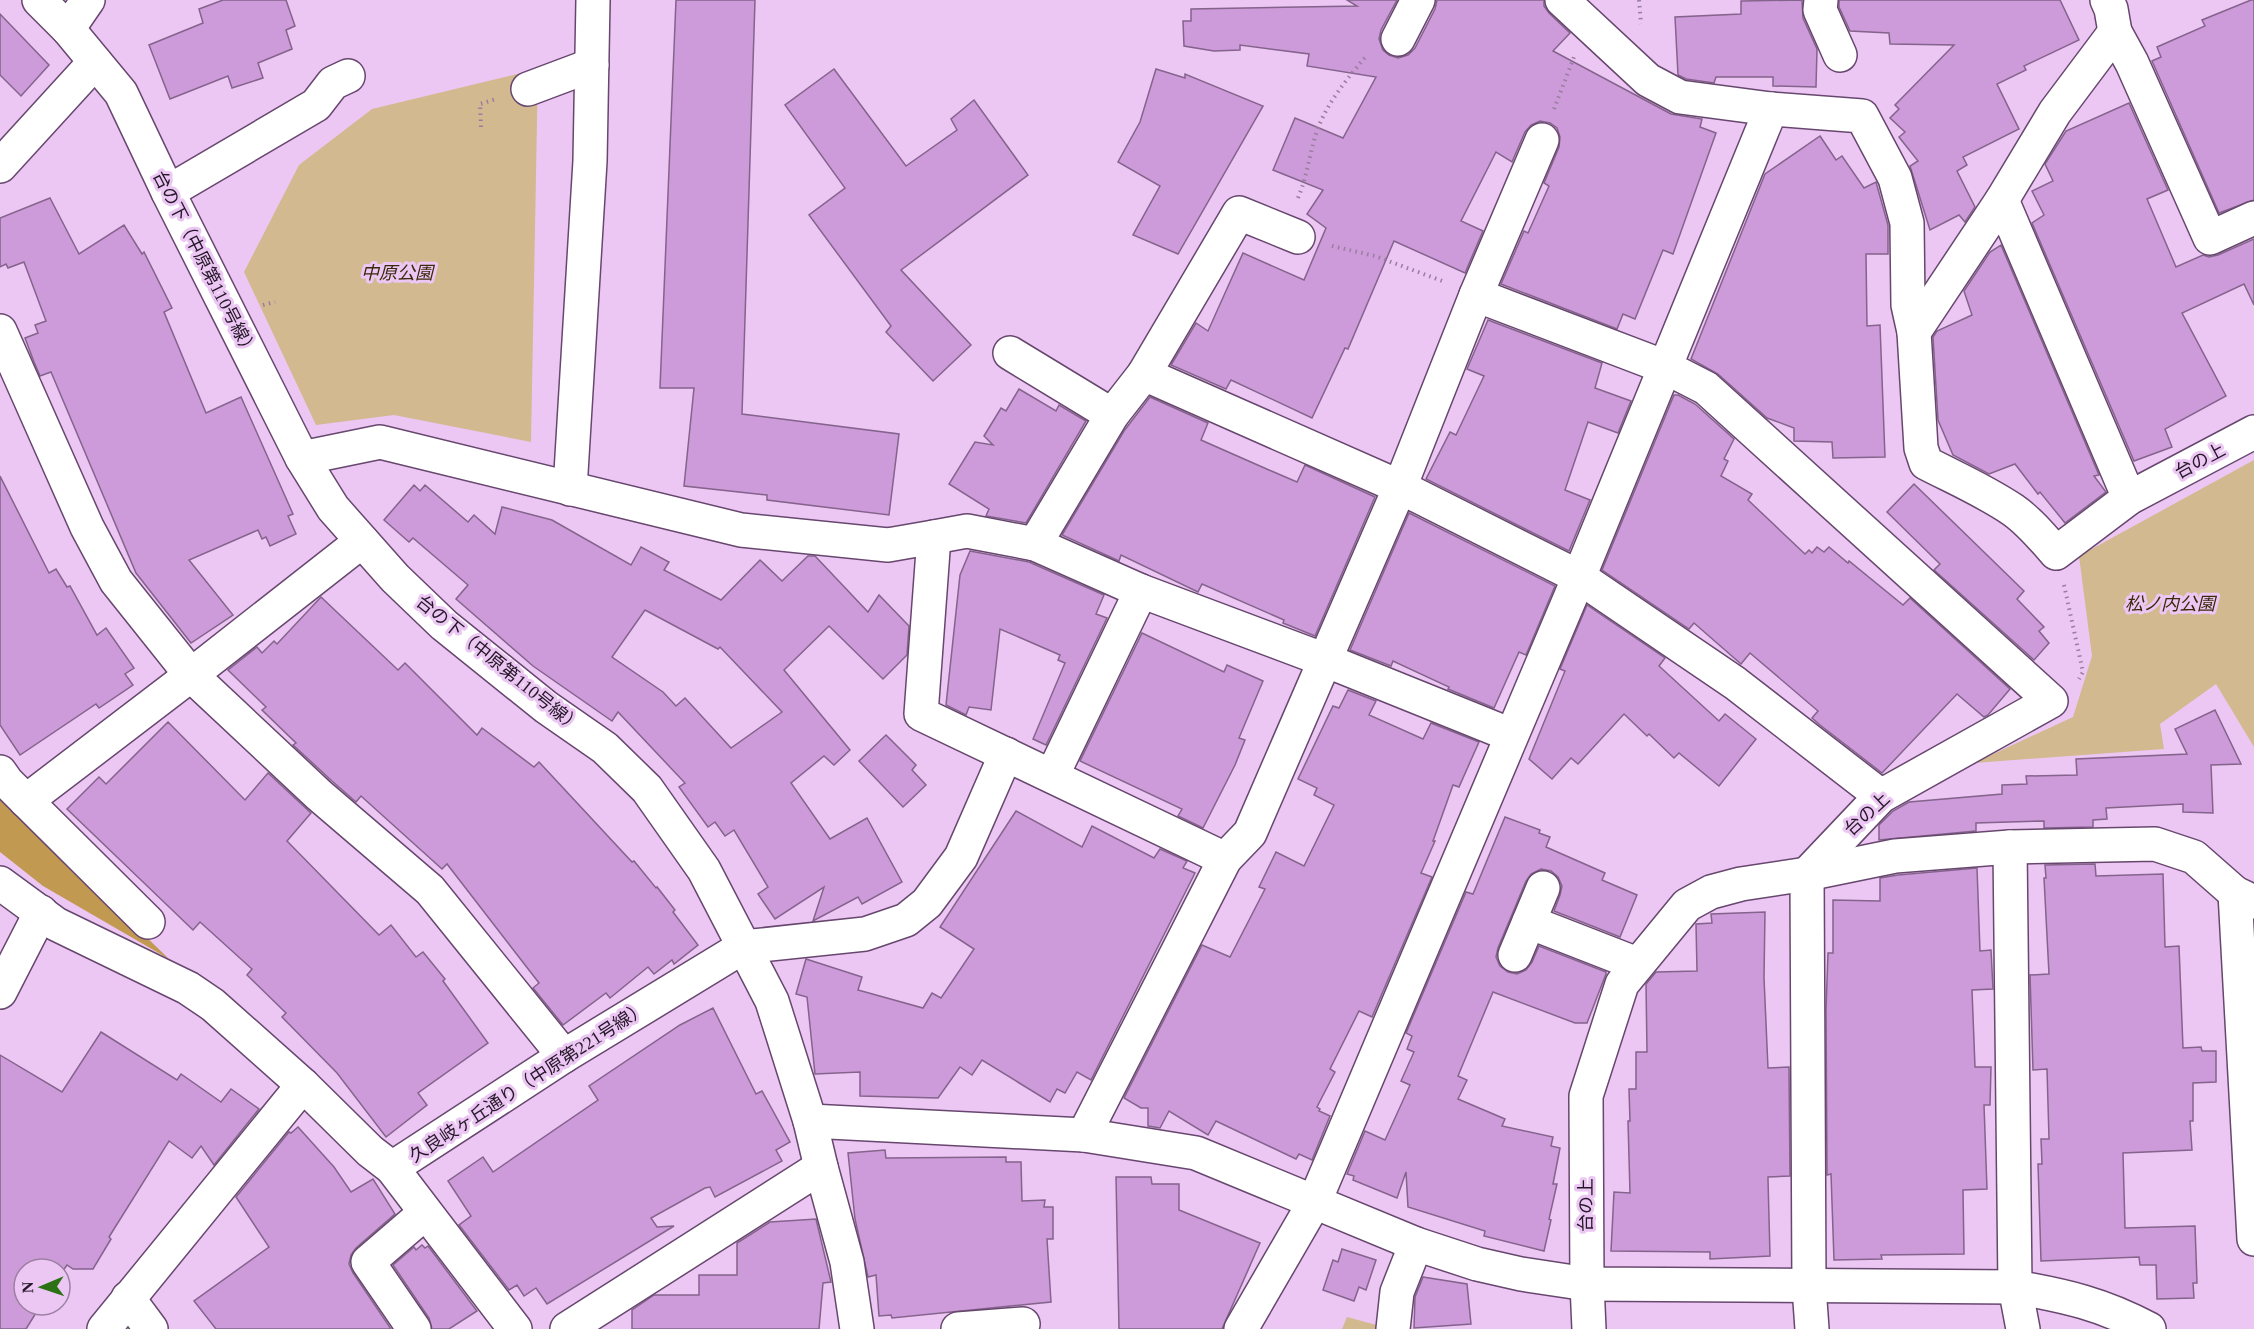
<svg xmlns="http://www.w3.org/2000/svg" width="2254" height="1329" viewBox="0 0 2254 1329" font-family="'Times New Roman','Noto Sans JP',serif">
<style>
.green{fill:#d3b990}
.forest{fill:#c29951}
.building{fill:#cd9bd9;stroke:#84638c;stroke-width:1.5;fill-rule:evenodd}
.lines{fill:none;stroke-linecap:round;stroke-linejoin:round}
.minor-casing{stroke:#67476e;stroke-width:36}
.path{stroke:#997e9f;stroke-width:4;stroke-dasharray:1.5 4.5;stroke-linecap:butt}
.minor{stroke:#fff;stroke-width:33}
.labels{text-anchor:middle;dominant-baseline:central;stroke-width:6;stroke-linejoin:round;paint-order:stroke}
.street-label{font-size:18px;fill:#241727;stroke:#ecc7f4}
.park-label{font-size:18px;font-style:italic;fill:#3a2908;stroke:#ecc7f4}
</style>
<rect width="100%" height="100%" fill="#ecc7f4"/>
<g class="green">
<polygon points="538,69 531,442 394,415 316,425 244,272 299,165 372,109"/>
<polygon points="2254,460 2254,747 2216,684 2160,724 2164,749 1974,763 2073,717 2092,656 2079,556"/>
<polygon points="1347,1317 1384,1327 1383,1329 1342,1329"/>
</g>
<polygon class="forest" points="0,792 8,803 169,959 43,886 0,852"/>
<g class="building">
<polygon points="223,0 286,0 295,26 286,30 292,49 258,63 263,78 232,88 228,76 170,99 149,45 203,23 199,9"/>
<polygon points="676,0 755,0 742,414 899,434 889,515 767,500 767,495 684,486 694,388 660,388"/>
<polygon points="1347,0 1397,0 1381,30 1379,39 1383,50 1389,55 1398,58 1408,55 1415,48 1435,9 1437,0 1544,0 1544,6 1549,13 1570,33 1553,51 1671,114 1702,119 1700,127 1716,133 1673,254 1663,250 1635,319 1623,314 1617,329 1501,284 1524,231 1528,233 1549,186 1544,183 1559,147 1560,137 1557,128 1550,123 1540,121 1531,125 1525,132 1512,162 1496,152 1461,221 1483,231 1465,273 1394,241 1348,349 1345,348 1312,418 1231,380 1226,389 1171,365 1196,323 1208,331 1243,253 1304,280 1326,228 1307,214 1323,190 1273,170 1295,118 1343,138 1376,77 1307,66 1309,54 1240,45 1240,50 1214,51 1184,46 1183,21 1191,21 1191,9 1357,6"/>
<polygon points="1802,0 1803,18 1817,49 1816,87 1773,86 1773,77 1716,77 1714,83 1686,79 1678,75 1675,17 1741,14 1741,1"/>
<polygon points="1839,0 2060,0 2079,40 2024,66 2026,70 1997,84 2019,129 1963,157 1967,165 1957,171 1975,207 1965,222 1959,215 1930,230 1910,166 1918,161 1899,137 1905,132 1890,118 1899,109 1895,105 1954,45 1890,44 1889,33 1850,31 1839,7"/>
<polygon points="2251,0 2254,0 2254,200 2219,213 2152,61 2161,57 2157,47 2205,26 2202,20"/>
<polygon points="0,14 49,65 21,96 0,75"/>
<polygon points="834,69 906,166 957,130 951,119 974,100 1028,175 901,270 971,345 933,381 886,332 891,326 809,215 845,188 785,105"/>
<polygon points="1156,69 1185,78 1185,74 1263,106 1178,254 1133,235 1160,186 1118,162 1140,122"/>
<polygon points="2129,103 2168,190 2147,199 2176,267 2203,255 2209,257 2218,255 2254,239 2254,305 2244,284 2182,313 2226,396 2165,429 2172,447 2134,461 2032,223 2044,215 2032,191 2053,181 2045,164 2066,131"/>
<polygon points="1820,136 1836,160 1842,156 1864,188 1876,182 1888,225 1888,254 1866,254 1867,326 1880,325 1885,457 1833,458 1832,442 1794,441 1794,428 1767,418 1718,374 1691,359 1765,174"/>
<polygon points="50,198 79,254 124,225 142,254 144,252 172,308 164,312 206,413 241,397 293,514 288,516 296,534 270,546 266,537 262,539 258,530 189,560 233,615 191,643 136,573 51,372 40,376 34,362 25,338 38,333 35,325 46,321 24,262 8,268 6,264 0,267 0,218"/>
<polygon points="2001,245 2099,475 2094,476 2106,492 2065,523 2040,492 2038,494 2015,464 1989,474 1953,455 1938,420 1933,337 1937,331 1972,315 1964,291 1990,252"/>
<polygon points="1488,320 1602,363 1595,388 1631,401 1618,433 1588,422 1565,490 1590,500 1569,551 1426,479 1450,432 1456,435 1484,376 1467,369"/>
<polygon points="1019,389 1056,411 1059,405 1086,421 1026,523 986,516 989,509 949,484 975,442 993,445 984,436 1001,408 1006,411"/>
<polygon points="1674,395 1678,395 1695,404 1734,439 1724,459 1728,461 1721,476 1752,494 1748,500 1805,554 1809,550 1812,553 1817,547 1824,552 1829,547 1848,563 1849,561 1903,605 1910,598 2010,689 1988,715 1984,717 1957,694 1882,773 1820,725 1812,718 1818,711 1750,653 1741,664 1694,623 1689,629 1602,570"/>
<polygon points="1150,397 1208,423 1201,440 1269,470 1297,482 1305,465 1375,497 1315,636 1283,623 1284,620 1202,584 1198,592 1121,555 1119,561 1062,535 1124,431"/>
<polygon points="0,476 49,573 56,569 67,587 70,586 97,635 106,628 134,668 125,674 133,685 99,708 96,704 20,755 0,725"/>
<polygon points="1914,484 2024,591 2017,599 2044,627 2039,631 2049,643 2034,660 1934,570 1940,564 1887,512"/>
<path d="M414,485L420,491L425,485L468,522L474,515L495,534L502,507L552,520L631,565L641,547L669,562L664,570L721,600L760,560L782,581L808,556H815L868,612L879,595L909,626L907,655L883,679L829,626L784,670L850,750L834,765L824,756L791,783L830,839L867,818L902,882L862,904L858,897L813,921L824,887L775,919L758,894L768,887L734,830L725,836L715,822L708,827L679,787L685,783L618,712L612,721L533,666L456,599L468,585L413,538L409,542L384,520ZM645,610L718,649L720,647L782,712L731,748L685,698L676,706L663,692L612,657Z"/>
<polygon points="1409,513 1555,586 1526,655 1519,652 1494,708 1448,689 1449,687 1393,661 1391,666 1350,650"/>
<polygon points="970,551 1029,562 1104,595 1096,614 1107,618 1046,745 1033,739 1065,663 1058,660 1060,655 1000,629 991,710 969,707 966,715 946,705 960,575"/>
<polygon points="321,597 398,670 405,663 477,735 482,728 534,767 539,762 632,862 634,861 656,888 657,887 675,910 673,912 698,945 674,964 672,960 654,974 648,967 610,998 606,993 563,1025 533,988 539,983 447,864 442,869 361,796 356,802 332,781 293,745 296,743 262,710 266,707 228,670 257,647 262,653 274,641 277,644"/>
<polygon points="1587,605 1665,658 1659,666 1719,721 1725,714 1756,739 1719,786 1679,753 1674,758 1649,734 1647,736 1624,714 1578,764 1571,758 1552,779 1529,759 1565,671 1560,669"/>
<polygon points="1142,633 1224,672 1227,665 1263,681 1239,738 1245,740 1235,765 1203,828 1178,816 1182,809 1080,761"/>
<polygon points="1348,690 1376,701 1369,715 1423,739 1431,723 1479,742 1459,787 1453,785 1433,841 1435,841 1421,873 1432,877 1372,1017 1359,1011 1330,1069 1335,1072 1317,1107 1320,1109 1319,1111 1330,1116 1312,1160 1299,1154 1296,1159 1216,1121 1208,1135 1169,1111 1160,1128 1148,1126 1148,1108 1141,1108 1124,1098 1202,945 1230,957 1265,889 1259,887 1276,852 1304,866 1334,805 1314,795 1317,788 1298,779 1333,706 1339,708"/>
<polygon points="2215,710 2241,764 2211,765 2213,813 2183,812 2183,804 2106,808 2107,819 2093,820 2093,827 2044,828 2044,821 1976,823 1976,831 1879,840 1879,825 1893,811 1909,802 2002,794 2002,785 2027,784 2026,776 2077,775 2076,759 2187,754 2175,729"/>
<polygon points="168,722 245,800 268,773 311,813 287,841 379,935 391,925 416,957 423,952 445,979 443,981 488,1043 418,1093 427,1105 386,1137 337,1073 282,1017 286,1013 247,975 252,969 200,922 193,930 67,809 99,777 106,784"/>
<polygon points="886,735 916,765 912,770 926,785 903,807 859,761"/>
<polygon points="1016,811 1082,847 1092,826 1154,858 1160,849 1187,861 1183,868 1195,873 1091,1080 1077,1072 1065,1093 1057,1089 1050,1102 982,1060 972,1075 960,1067 938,1098 860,1096 860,1072 815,1074 807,997 796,994 806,959 862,977 858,990 923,1008 932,993 941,998 974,949 940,927"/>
<polygon points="1505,817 1540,830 1539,833 1550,837 1546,847 1605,873 1602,880 1637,895 1620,937 1554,911 1560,895 1562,886 1558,877 1551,871 1541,869 1531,874 1526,881 1498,948 1496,957 1500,966 1508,972 1517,974 1526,970 1532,962 1539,946 1606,972 1606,974 1587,1023 1575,1023 1493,992 1458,1076 1467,1080 1458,1099 1505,1119 1502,1126 1553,1137 1551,1146 1560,1148 1553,1184 1557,1184 1549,1219 1551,1220 1544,1251 1484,1236 1485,1231 1408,1207 1406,1172 1397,1198 1353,1180 1354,1176 1347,1174 1365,1131 1385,1140 1410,1085 1401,1081 1414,1052 1407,1049 1412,1036 1406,1033 1466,892 1473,894"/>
<polygon points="2095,864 2096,876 2163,874 2165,947 2179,946 2183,1048 2201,1047 2202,1051 2216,1051 2216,1082 2193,1083 2193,1121 2190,1121 2192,1150 2123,1153 2125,1228 2195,1226 2197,1283 2193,1283 2194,1298 2157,1299 2156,1265 2140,1265 2139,1257 2041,1261 2038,1164 2042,1164 2041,1139 2049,1139 2047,1069 2033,1070 2030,975 2049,974 2044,878 2046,878 2045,865"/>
<polygon points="1977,868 1980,951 1991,950 1993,989 1972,990 1975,1067 1991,1067 1990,1105 1984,1105 1987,1189 1963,1190 1964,1254 1881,1255 1882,1259 1834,1260 1831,1174 1827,1175 1826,1010 1828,953 1833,953 1833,900 1880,901 1880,878 1898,875"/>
<polygon points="1765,912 1764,978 1768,1068 1789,1067 1790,1176 1768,1177 1768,1179 1770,1256 1710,1259 1710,1252 1611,1251 1614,1192 1630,1193 1628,1121 1630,1121 1629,1089 1636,1089 1636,1052 1647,1052 1646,984 1656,972 1697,971 1696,924 1712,923 1711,914"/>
<polygon points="713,1008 756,1094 762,1091 790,1142 776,1150 782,1161 715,1197 710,1187 705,1188 651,1218 657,1227 674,1226 547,1304 536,1288 524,1296 517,1285 509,1290 459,1225 471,1216 448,1181 483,1157 493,1172 598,1100 589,1086 680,1025"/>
<polygon points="101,1032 177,1080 181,1074 221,1102 231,1089 259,1109 214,1165 201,1146 192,1158 169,1141 109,1237 111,1239 93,1269 73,1269 67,1265 60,1275 60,1269 24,1269 24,1305 41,1305 26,1329 0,1329 0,1055 62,1092"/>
<polygon points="298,1127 334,1167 351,1192 373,1179 395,1214 356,1248 351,1255 349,1264 353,1273 391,1329 216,1329 194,1301 269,1247 236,1197 289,1132 291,1133"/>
<polygon points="885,1150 886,1158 1006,1157 1006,1162 1021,1162 1022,1201 1045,1200 1044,1207 1053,1207 1053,1239 1047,1239 1051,1302 892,1318 891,1315 879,1316 876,1275 868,1277 855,1219 848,1153"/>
<polygon points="1116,1177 1151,1177 1152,1184 1179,1184 1179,1210 1260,1243 1222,1329 1119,1329"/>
<polygon points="816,1219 831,1282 823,1283 819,1329 632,1329 632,1310 654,1295 699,1295 699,1275 737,1275 737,1243 770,1222"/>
<polygon points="422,1245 425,1248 428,1246 477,1311 449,1329 432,1329 429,1318 393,1265 414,1247 416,1250"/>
<polygon points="1342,1249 1376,1260 1366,1290 1359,1287 1354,1301 1323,1290 1333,1260 1338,1262"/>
<polygon points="1423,1277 1467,1284 1471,1324 1414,1328 1415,1297"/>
</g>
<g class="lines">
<defs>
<g id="minor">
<polyline points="39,0 68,29 121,93 168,192 302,458 333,508 395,578 444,625 546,707 605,748 647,789 704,870 772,1001 810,1121 821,1167 847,1262 857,1329"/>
<path d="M1562,0L1648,80L1680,97L1771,109L1862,116L1895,178L1907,223L1908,305L1914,332L1921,448L1926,463C1955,478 1985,491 2013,510C2030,522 2043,538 2056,553L2129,498L2254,432"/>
<polyline points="1821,0 1820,10 1840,55"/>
<polyline points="2107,0 2111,9 2115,32 2132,63 2210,238 2254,218"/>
<polyline points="68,29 88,0"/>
<polyline points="1398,39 1418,0"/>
<polyline points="528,89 592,65"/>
<polyline points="0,166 95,62"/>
<polyline points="168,192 316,105 333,83 348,76"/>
<polyline points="2002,200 2129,498"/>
<polyline points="1476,295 1665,367 1706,388 2051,701 1881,796 1807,874"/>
<polyline points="0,331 87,527 116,581 191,675 319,795 430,890 564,1056"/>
<polyline points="1914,332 2002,200 2055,112 2115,32"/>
<polyline points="1010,353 1112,415"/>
<polyline points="1144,374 1400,487 1579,577 1735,683 1881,796"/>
<polyline points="302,458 380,442 741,530 888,545 934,537 921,714 1225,859"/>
<polyline points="570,489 590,161 593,0"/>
<polyline points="934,537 967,531 1035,544 1141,591 1325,660 1511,735"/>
<polyline points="1035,544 1112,415 1144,374 1239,213 1298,237"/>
<polyline points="0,772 7,782 148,922"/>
<polyline points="1052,776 1141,591"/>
<polyline points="26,801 191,675 362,541"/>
<polyline points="2010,847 2015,1287 2023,1329"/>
<polyline points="1807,874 1809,1287 1812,1329"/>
<polyline points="0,883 56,924 188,988 213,1005 303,1085 370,1151 392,1168 564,1056 743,947 865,934 906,920 927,903 961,857 1006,754"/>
<polyline points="2235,893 2254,1239"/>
<polyline points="1529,922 1637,964"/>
<polyline points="1515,955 1543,888"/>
<polyline points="0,992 41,912"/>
<path d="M810,1121L1084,1135L1196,1153L1416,1244L1477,1264L1521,1274L1587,1284L2015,1287C2066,1296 2102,1304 2149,1329"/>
<polyline points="1084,1135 1225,859 1250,833 1400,487 1476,295 1542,140"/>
<polyline points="392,1168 515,1329"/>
<polyline points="128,1298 151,1329"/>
<polyline points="104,1329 303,1085"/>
<polyline points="414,1329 368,1262 425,1213"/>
<polyline points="567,1329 821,1167"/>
<polyline points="958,1329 1023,1324"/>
<polyline points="1241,1329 1314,1203 1579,577 1771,109"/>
<polyline points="1393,1329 1397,1292 1416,1244"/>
<polyline points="1589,1329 1587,1284 1586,1096 1622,984 1687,905 1711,892 1741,884 1807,874 1895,856 2010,847 2155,844 2194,857 2235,893 2254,902"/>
</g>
</defs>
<use href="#minor" class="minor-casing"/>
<g class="path">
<polyline points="1639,0 1641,24"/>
<polyline points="1554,109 1574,57"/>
<polyline points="481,127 480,104 496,99"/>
<path d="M1298,198C1307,177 1309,156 1316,134C1325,105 1347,79 1367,55"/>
<polyline points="1332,246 1375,256 1445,282"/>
<polyline points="263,305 275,302"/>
<polyline points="2064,585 2083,672 2079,679"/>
</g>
<use href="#minor" class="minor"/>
</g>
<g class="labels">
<g class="street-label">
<text transform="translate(205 264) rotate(63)">台の下（中原第110号線）</text>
<text transform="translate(2200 461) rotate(-28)">台の上</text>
<text transform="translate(499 664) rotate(39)">台の下（中原第110号線）</text>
<text transform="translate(1867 814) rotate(-43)">台の上</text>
<text transform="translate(528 1082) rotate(-33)">久良岐ヶ丘通り（中原第221号線）</text>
<text transform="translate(1586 1205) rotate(-90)">台の上</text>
</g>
<g class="park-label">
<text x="397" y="273">中原公園</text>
<text x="2170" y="604">松ノ内公園</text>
</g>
</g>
<g transform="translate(42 1287) rotate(268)"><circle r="28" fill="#ecc7f4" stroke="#9c81a2" stroke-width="1.5"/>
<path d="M0-4.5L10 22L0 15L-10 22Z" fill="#2a7214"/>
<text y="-9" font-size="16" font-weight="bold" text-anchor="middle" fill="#241727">N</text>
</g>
</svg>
